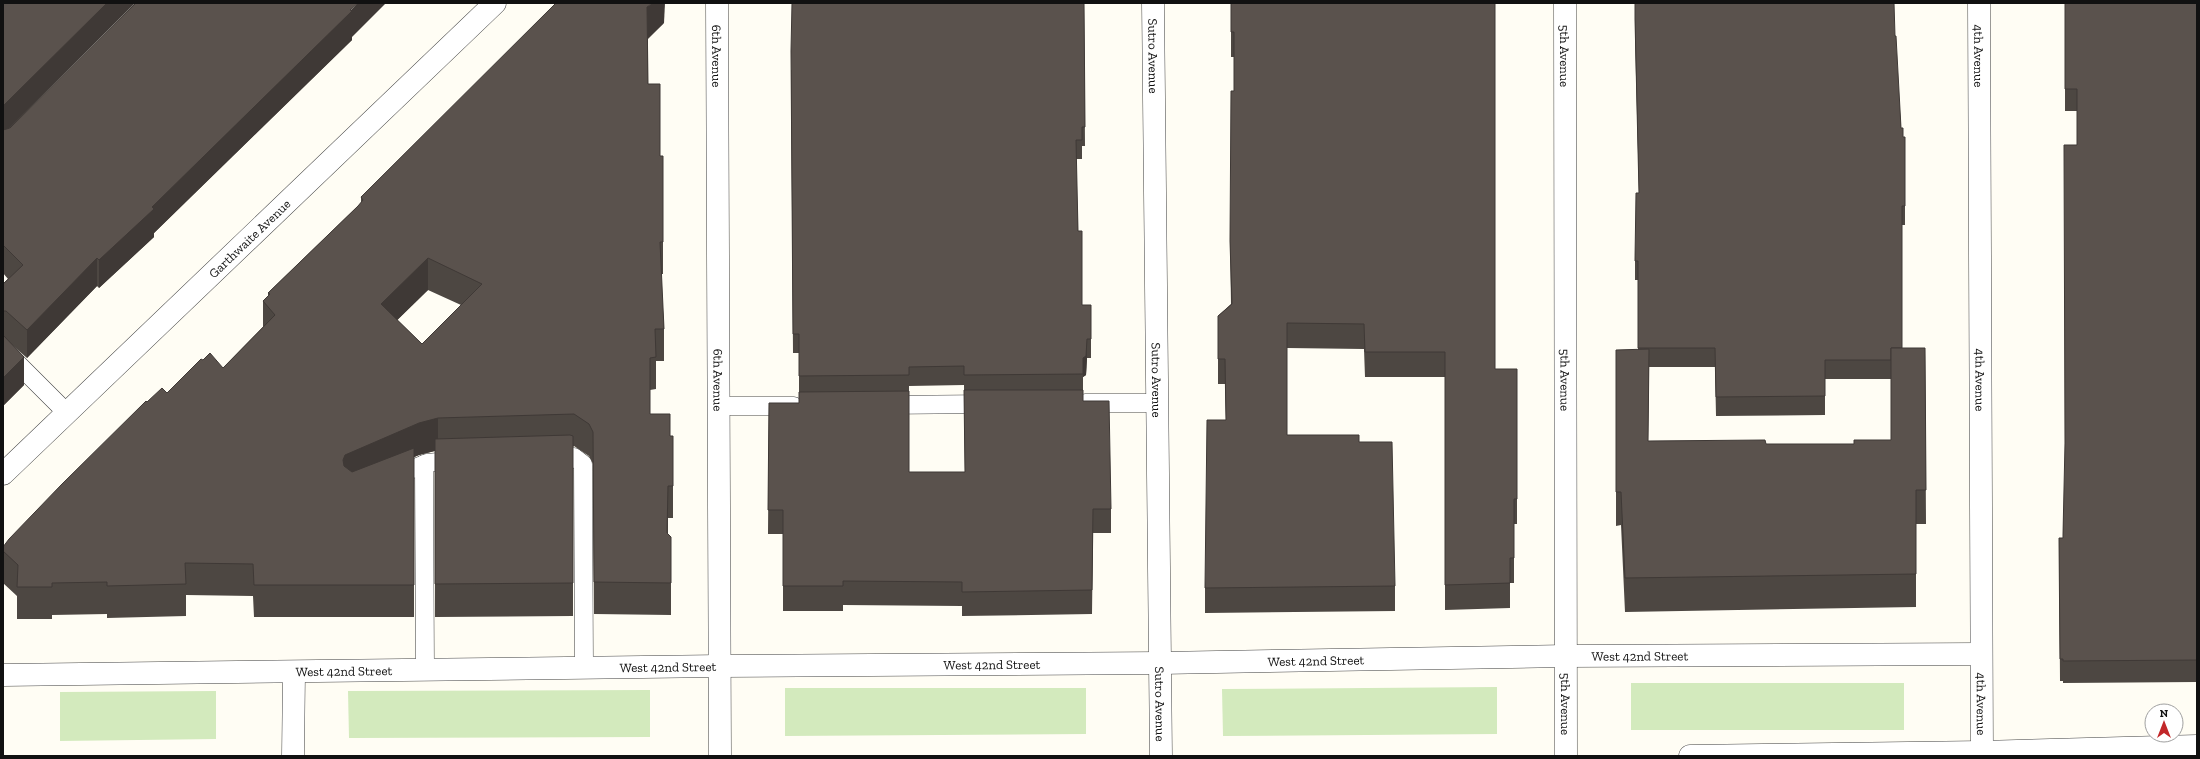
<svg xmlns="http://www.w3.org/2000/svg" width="2200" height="759" viewBox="0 0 2200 759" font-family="'Zilla Slab',serif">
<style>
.green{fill:#d3eabd}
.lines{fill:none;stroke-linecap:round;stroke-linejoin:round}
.service-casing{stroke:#444;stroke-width:19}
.minor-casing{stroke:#444;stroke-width:23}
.tertiary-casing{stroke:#444;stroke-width:23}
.service{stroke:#fff;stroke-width:18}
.minor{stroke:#fff;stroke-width:22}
.tertiary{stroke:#fff;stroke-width:22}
.wall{fill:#4d4742;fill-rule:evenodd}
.shaded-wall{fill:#3f3936}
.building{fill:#5a524d;stroke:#3f3936;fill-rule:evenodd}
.labels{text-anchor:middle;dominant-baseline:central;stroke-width:4;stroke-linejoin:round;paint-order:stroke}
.street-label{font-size:13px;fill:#111;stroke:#fff}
</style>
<rect width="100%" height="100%" fill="#fffdf4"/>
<g class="green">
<rect x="1631" y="683" width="273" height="47"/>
<polygon points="1497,687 1497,734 1223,736 1222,689"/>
<polygon points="785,688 1086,688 1086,734 785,736"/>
<polygon points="650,690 650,737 349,738 348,691"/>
<polygon points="216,691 216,739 60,741 60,692"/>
</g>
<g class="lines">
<defs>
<g id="service">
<polyline points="3,349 67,413"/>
<polyline points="1085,403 1158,403"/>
<polyline points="883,405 988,404"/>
<polyline points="719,406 794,406"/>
<polyline points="549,458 574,457 583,464 584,668"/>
<polyline points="424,464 425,671"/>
<polyline points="390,478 427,463 460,460"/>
</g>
<g id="minor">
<path id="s1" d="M717,3L720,756"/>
<path id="s2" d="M1153,3L1161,756"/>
<path id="s3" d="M1565,3L1566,756"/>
<path id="s4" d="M1979,3L1982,756"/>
<path id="s5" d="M3,474L495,3"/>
<polyline points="1982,752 2197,746"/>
<polyline points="293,756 294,673"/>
</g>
<g id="tertiary">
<path id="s6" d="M3,675L720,666L1161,663L1566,656L1980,654"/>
<polyline points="1690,756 1982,752"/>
</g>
</defs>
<use href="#service" class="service-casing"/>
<use href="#minor" class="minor-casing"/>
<use href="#tertiary" class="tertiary-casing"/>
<use href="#service" class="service"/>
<use href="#minor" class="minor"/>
<use href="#tertiary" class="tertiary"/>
</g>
<g class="wall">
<polygon points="3,3 135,3 9,129 352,37 352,40 154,233 154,237 99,288 97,286 27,358 11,344 24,385 3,406 3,284 8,279 3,273"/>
<path d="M1084,3L1085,146H1082V159H1076L1078,231L1082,305H1091V358H1087L1086,375L1083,377V401L1111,509V533H1093L1092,614L962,616V606L843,605V611H783V534H768L769,403H799V353H793L791,70ZM964,385L965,472H909V386Z"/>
<polygon points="1231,3 1495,369 1517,369 1517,524 1514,524 1514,583 1510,583 1510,608 1445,610 1445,377 1365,377 1364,349 1287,348 1287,435 1359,442 1395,586 1395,611 1205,613 1205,588 1226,420 1225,384 1218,384 1218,316 1231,304 1230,241 1234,91 1234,57 1231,57"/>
<path d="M1635,3L1895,36L1901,128L1903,137H1905V225H1902V348H1925L1926,524H1916V607L1625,612L1621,525L1616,526V350H1638V280H1635V261L1639,193L1635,38ZM1649,367H1715L1716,416L1825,415V379H1891V440L1854,444H1766L1648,441Z"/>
<polygon points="2065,3 2197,3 2197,682 2063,683 2063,681 2060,681 2059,538 2063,538 2063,535 2077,145 2077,111 2065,111"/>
<path d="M664,23L648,39V84L660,156H663V274H661L664,329V361H656V389L650,390V414L670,436H673V518H668V534L671,537V615L594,614L593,464L589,456L574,446L573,447V616L435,617V451L419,455L414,457V617H254L253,596L186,595V616L107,618V614L52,615V619H17V596L3,583V551L147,402L167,393L203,360L223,368L263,327V301L268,296V293L358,206L361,203V197ZM428,290L461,305L422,344L397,320Z"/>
</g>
<g class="shaded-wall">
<polygon points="107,3 135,3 3,134 3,106"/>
<polygon points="358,3 386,3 352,37 352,40 154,233 154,237 99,288 99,260"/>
<polygon points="652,3 665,3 664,23 647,39 647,7"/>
<polygon points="97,258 97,286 27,358 27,330"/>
<polygon points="428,258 428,290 381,336 381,304"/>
<polygon points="1087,339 1087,358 1086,375 1083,377 1083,358"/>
<polygon points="24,357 24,385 3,406 3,378"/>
<polygon points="438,418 438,450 419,455 345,487 343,460 345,455 419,423"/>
</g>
<g class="building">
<polygon points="3,3 107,3 3,106"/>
<polygon points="136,3 358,3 350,10 352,11 152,207 154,209 99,260 97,258 27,330 6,311 3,311 3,284 23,265 3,245 3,130 10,128"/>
<path d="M556,3H652L647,7L648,84H660V156H663V242H660L664,329H655L656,357L650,358V414H670V436H673V486H668L667,533L671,537V583L594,582L593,432L589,424L574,414L438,418L419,423L345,455L343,460L344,466L352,472L414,448V585H254L253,564L185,563L186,584L107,586V582L52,583V587H17L18,565L3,551V547L9,539L62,484L146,401L147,402L162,388L167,393L201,359L203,360L210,353L223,368L275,315L263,301L270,294L268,293L358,206L363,200L361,197ZM428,258L482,284L422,344L381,304Z"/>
<polygon points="792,3 1084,3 1085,127 1082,127 1082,140 1076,140 1078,231 1082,231 1082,305 1091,305 1091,339 1087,339 1086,356 1083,358 1083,374 964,375 964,366 909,367 909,375 799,376 799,334 793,334 791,51"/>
<polygon points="1231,3 1495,3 1495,369 1517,369 1517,499 1514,499 1514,558 1510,558 1510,583 1445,585 1445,352 1365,352 1364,324 1287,323 1287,435 1359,435 1359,442 1392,442 1395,586 1205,588 1207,420 1226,420 1225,359 1218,359 1218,316 1232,304 1230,241 1231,91 1234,91 1234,32 1231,32"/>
<polygon points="1635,3 1894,3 1895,36 1896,36 1901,128 1903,128 1903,137 1905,137 1905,206 1902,206 1902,348 1891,348 1891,360 1825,360 1825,396 1716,397 1715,348 1638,348 1638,261 1635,261 1636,193 1639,193 1635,19"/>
<polygon points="2065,3 2197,3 2197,660 2063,661 2063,659 2060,659 2059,538 2063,538 2063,535 2065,443 2064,145 2077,145 2077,89 2065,89"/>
<polygon points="3,335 24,357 3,378"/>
<polygon points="1891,348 1925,348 1926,490 1916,490 1916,574 1625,578 1621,492 1616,492 1616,350 1649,349 1648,441 1765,440 1766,444 1854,444 1854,440 1891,440"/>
<polygon points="964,390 1083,390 1083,401 1109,401 1111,509 1093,509 1092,590 962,592 962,582 843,581 843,586 783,586 783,510 768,510 769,403 799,403 799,392 909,391 909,472 965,472"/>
<polygon points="570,435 573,436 573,583 435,584 435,439"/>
</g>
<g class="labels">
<g class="street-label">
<text stroke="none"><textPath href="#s1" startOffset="53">6th Avenue</textPath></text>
<text stroke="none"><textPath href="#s2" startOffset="53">Sutro Avenue</textPath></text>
<text stroke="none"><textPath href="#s3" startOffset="53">5th Avenue</textPath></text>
<text stroke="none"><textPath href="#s4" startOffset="53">4th Avenue</textPath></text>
<text stroke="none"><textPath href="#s5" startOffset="341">Garthwaite Avenue</textPath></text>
<text stroke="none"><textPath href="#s1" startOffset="377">6th Avenue</textPath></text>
<text stroke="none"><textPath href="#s2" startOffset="377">Sutro Avenue</textPath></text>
<text stroke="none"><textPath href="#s3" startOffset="377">5th Avenue</textPath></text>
<text stroke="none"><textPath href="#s4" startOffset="377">4th Avenue</textPath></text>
<text stroke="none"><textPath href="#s6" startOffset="1637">West 42nd Street</textPath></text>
<text stroke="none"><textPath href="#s6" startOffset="1313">West 42nd Street</textPath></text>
<text stroke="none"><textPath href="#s6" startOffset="989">West 42nd Street</textPath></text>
<text stroke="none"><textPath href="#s6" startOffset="665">West 42nd Street</textPath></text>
<text stroke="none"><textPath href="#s6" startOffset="341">West 42nd Street</textPath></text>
<text stroke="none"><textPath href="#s2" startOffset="701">Sutro Avenue</textPath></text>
<text stroke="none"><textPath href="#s3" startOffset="701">5th Avenue</textPath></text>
<text stroke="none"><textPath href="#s4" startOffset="701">4th Avenue</textPath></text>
</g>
</g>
<rect width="2200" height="759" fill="none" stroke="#111111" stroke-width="8"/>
<g transform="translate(2164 723)"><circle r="19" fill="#ffffff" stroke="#a0a0a0"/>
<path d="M0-3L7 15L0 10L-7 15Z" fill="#c22729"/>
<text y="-6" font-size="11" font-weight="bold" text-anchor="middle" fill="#111111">N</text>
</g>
</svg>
